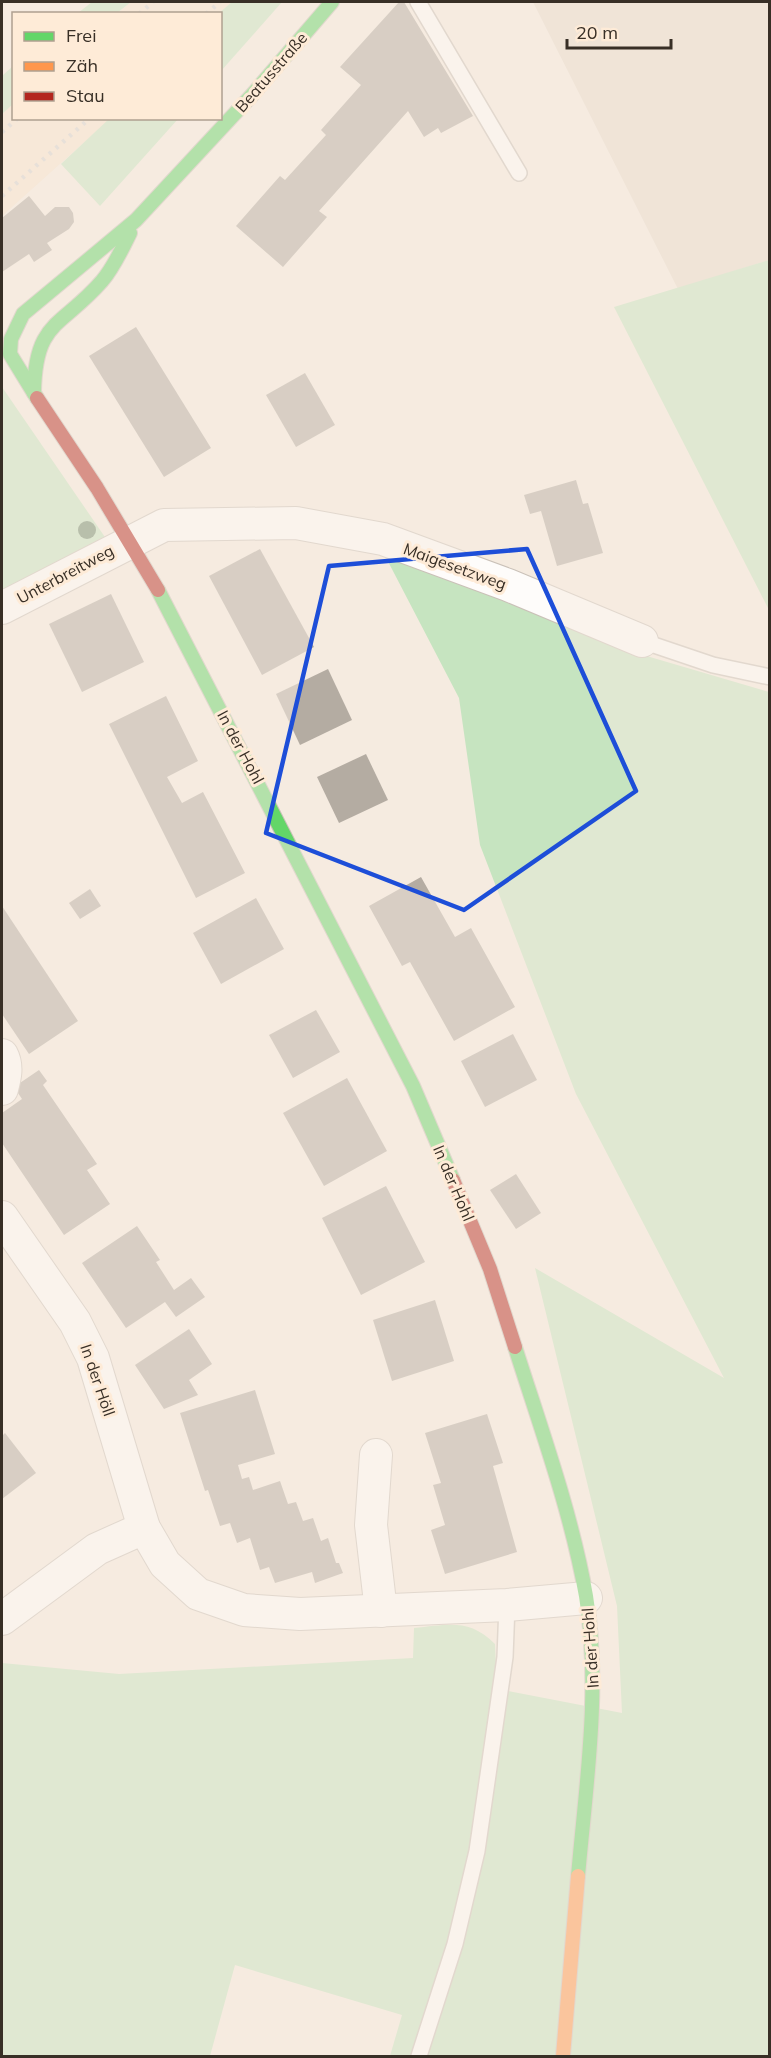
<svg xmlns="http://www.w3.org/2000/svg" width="771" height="2058" viewBox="0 0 771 2058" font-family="Mulish,sans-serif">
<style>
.built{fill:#f8e4ce}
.education{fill:#e8dbcc}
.green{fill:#c6e4c0}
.building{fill:#b4aca2}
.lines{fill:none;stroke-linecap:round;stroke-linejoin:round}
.lane-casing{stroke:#cac1b8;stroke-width:18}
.street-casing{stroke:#cac1b8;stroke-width:34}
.fast-casing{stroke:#cac1b8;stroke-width:16}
.slow-casing{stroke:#cac1b8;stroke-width:16}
.jam-casing{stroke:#cac1b8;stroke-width:16}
.lane{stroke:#fefcfa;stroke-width:15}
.street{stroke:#fefcfa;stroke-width:32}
.fast{stroke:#63d668;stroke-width:14}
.slow{stroke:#ff974d;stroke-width:14}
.jam{stroke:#b3261e;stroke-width:14}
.rail{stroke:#d6d3d0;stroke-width:4.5;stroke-dasharray:3 6;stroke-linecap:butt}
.tree{fill:#6e896c}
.marked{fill:none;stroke:#1d4ed8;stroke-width:4.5;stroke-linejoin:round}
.labels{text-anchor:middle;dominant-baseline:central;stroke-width:6;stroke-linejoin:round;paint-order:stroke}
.street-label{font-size:16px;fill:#382f26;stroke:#feebd7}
</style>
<rect width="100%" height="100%" fill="#f5ebe0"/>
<g class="built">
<polygon points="131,2 232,2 219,13 117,14"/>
<polygon points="13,104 14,118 110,119 2,216 2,114"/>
</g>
<polygon class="education" points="533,2 769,2 769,260 678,289"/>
<g class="green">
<polygon points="92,2 131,2 117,13 78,13"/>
<polygon points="232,2 282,2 221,71 219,13"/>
<polygon points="13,66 13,104 2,114 2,76"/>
<polygon points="110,118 178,119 100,206 61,164"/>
<polygon points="769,260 770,260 769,610 614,307"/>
<polygon points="2,387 109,543 2,598"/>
<path d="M381,548L650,657L769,692V2056H390L402,2015L235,1965L210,2056H2V1663L119,1674L413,1658L414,1628C448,1625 469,1618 495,1644L497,1689L622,1713L617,1606L535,1268L724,1378L576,1094L480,845L459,698Z"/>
</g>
<g class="building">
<polygon points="399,2 404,2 473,116 441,133 438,128 424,137 408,111 319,211 327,217 283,267 236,226 280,176 285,180 326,135 321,130 361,85 340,67"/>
<polygon points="29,196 45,216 55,207 69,207 73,213 74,222 69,229 47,243 52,250 34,262 29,254 2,272 2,218"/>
<polygon points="136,327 211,448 164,477 89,356"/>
<polygon points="305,373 335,425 296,447 266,395"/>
<polygon points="576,480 583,504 588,503 603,553 557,566 541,511 530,514 524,495"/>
<polygon points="260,549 314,647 262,675 209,576"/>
<polygon points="111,594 144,662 82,692 49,624"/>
<polygon points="328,669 352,720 300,745 276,694"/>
<polygon points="166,696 198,761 167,777 182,803 203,792 245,873 196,898 109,724"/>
<polygon points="366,754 388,800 339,823 317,777"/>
<polygon points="421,877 455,937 471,928 515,1007 454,1041 410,962 402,966 369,906"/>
<polygon points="90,889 101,906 80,919 69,903"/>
<polygon points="256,898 284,949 221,984 193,933"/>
<polygon points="2,906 78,1021 29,1054 2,1014"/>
<polygon points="316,1010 340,1052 293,1078 269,1035"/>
<polygon points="513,1034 537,1080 485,1107 461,1061"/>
<polygon points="39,1070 47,1081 43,1085 97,1164 87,1170 110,1204 64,1235 2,1143 2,1113 22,1099 14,1087"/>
<polygon points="347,1078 387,1151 324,1186 283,1113"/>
<polygon points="516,1174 541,1213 516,1229 490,1190"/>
<polygon points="386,1186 425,1262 361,1295 322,1218"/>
<polygon points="137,1226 160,1260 156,1262 174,1290 191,1278 205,1297 176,1317 165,1302 126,1328 82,1263"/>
<polygon points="435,1300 454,1361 392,1381 373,1320"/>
<polygon points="189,1329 212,1364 189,1380 198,1395 164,1409 135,1365"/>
<polygon points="255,1390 275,1454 238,1465 242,1479 249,1477 253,1490 280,1481 288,1504 296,1502 303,1521 313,1518 321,1541 328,1538 336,1563 339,1563 343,1573 315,1583 312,1572 275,1583 269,1567 260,1570 250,1538 237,1543 230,1523 220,1526 208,1490 205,1491 180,1413"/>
<polygon points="487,1414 503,1463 493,1466 517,1552 445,1574 431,1530 445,1525 433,1485 441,1483 425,1433"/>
<polygon points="5,1433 36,1473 2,1499 2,1436"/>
</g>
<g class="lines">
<defs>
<g id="lane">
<polyline points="418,2 519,173"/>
<polyline points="642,641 713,665 770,677"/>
<polyline points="419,2056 455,1944 477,1851 505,1657 507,1605"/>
</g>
<g id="street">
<polyline points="2,608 164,525 296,523 383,539 508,585 642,641"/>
<path d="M2,1055C8,1066 5,1078 2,1089"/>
<polyline points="2,1217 75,1322 93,1358 144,1528 165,1564 198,1594 244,1610 300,1614 507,1605 586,1598"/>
<polyline points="376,1455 371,1525 381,1611"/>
<polyline points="2,1619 97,1549 144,1528"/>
</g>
<g id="fast">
<path d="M34,393C35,320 61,328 102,281C114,267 122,249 130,233"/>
<polyline points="37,398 10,354 11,339 23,314 136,220 253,94 332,2"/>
<polyline points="158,590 413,1086 453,1180"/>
<path d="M515,1347C541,1429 571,1511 586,1596C601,1688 586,1784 578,1876"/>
</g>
<polyline id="slow" points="563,2056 578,1876"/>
<g id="jam">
<polyline points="37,398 97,488 158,590"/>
<polyline points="453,1180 490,1269 515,1347"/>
</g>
</defs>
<use href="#lane" class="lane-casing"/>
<use href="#street" class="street-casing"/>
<use href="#fast" class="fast-casing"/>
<use href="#slow" class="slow-casing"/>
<use href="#jam" class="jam-casing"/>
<use href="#lane" class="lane"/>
<use href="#street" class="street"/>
<use href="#fast" class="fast"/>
<use href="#slow" class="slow"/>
<use href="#jam" class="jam"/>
<g class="rail">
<polyline points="139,14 153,2"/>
<polyline points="206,14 220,2"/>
<polyline points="2,132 18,118"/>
<polyline points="2,196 90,118"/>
</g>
</g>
<circle class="tree" cx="87" cy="530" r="9"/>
<path d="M0 0H771V2058H0ZM527,549L636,791L464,910L266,833L329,566Z" fill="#f5ebe0" fill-opacity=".55" fill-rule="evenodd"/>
<path class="marked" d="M527,549L636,791L464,910L266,833L329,566Z"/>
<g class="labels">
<g class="street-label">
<text transform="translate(271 72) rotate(-49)">Beatusstraße</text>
<text transform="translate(455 566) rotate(20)">Maigesetzweg</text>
<text transform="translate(65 574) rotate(-28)">Unterbreitweg</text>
<text transform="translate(241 747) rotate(62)">In der Hohl</text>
<text transform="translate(454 1183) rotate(67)">In der Hohl</text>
<text transform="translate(98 1380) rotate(71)">In der Höll</text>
<text transform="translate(590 1648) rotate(-94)">In der Hohl</text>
</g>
</g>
<rect width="771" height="2058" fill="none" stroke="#382f26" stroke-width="6"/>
<rect x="12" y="12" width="210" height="108" fill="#feebd7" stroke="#afa090" stroke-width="1.5"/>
<rect x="24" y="32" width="30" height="9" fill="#63d668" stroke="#afa090" stroke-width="1.5"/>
<text x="66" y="42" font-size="18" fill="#382f26">Frei</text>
<rect x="24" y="62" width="30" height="9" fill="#ff974d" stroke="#afa090" stroke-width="1.5"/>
<text x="66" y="72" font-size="18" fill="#382f26">Zäh</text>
<rect x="24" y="92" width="30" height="9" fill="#b3261e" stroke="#afa090" stroke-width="1.5"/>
<text x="66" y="102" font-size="18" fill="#382f26">Stau</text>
<path d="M567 39v9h104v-9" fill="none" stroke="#382f26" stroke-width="3"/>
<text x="576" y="39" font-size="18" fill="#382f26" stroke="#feebd7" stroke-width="4.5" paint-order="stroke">20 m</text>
</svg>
